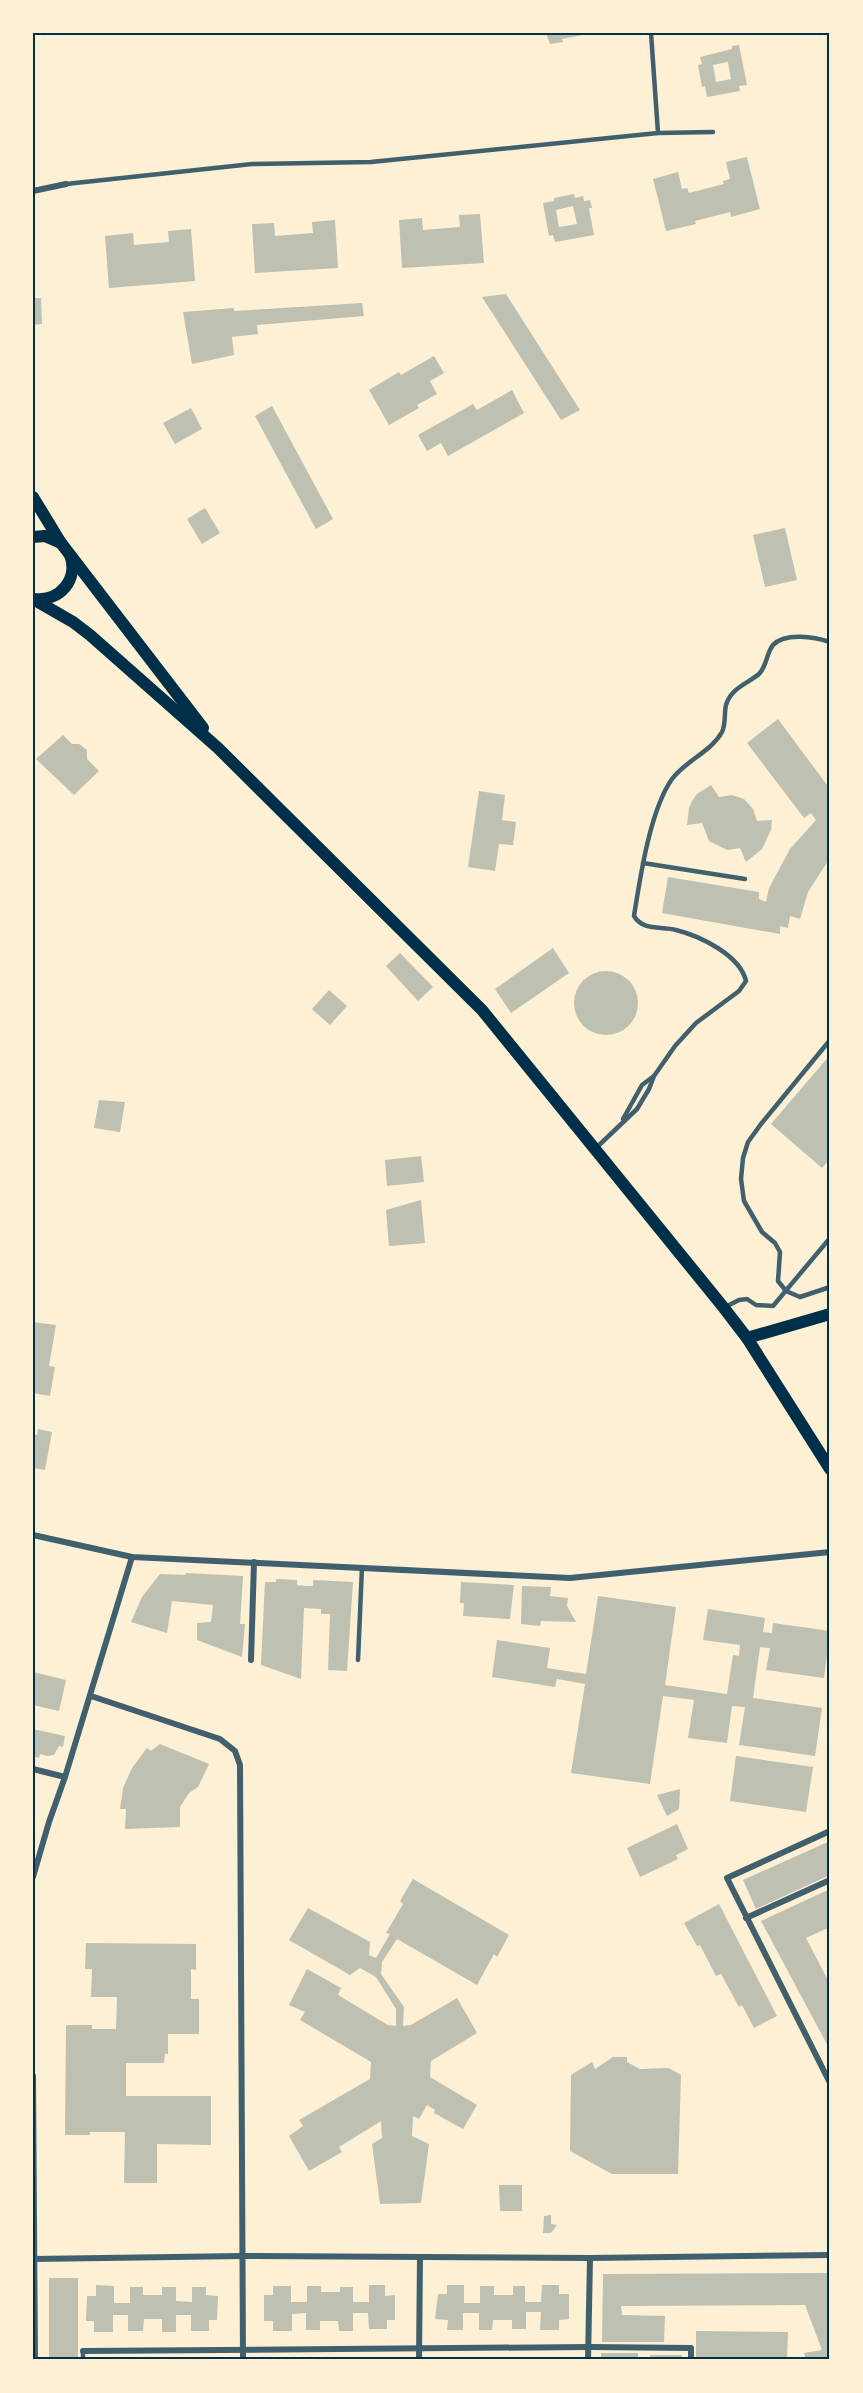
<svg xmlns="http://www.w3.org/2000/svg" width="863" height="2393" viewBox="0 0 863 2393" font-family="'PT Sans Narrow',sans-serif">
<style>
.building{fill:#bec0b2;fill-rule:evenodd}
.lines{fill:none;stroke-linecap:round;stroke-linejoin:round}
.service{stroke:#3f606c;stroke-width:4.5}
.minor{stroke:#3f606c;stroke-width:6}
.secondary{stroke:#003049;stroke-width:12}
.neatline{fill:none;stroke:#003049;stroke-width:2}
</style>
<rect width="100%" height="100%" fill="#fdf0d5"/>
<g class="building">
<polygon points="546,33 587,33 588,34 562,39 563,42 550,44"/>
<path d="M739,45L747,85L739,86L740,91L707,97L705,86L702,87L698,65L702,64L700,57L732,49V46ZM728,62L731,79L716,82L713,65Z"/>
<polygon points="747,157 760,209 731,217 730,212 695,221 696,224 666,231 653,179 678,172 682,189 687,188 689,193 724,184 723,181 730,179 726,162"/>
<path d="M574,194L575,198L583,196L584,201L590,200L592,208H589L594,235L555,242L553,235L549,236L543,203L554,201V198ZM573,206L577,224L559,227L556,210Z"/>
<polygon points="480,214 484,263 402,268 399,220 422,218 423,230 460,227 459,215"/>
<polygon points="335,220 338,268 255,273 252,224 274,223 275,236 313,233 312,222"/>
<polygon points="191,229 195,281 109,288 105,236 133,233 134,245 169,242 168,231"/>
<polygon points="506,294 580,410 561,420 482,297"/>
<polygon points="33,298 41,298 42,324 33,325"/>
<polygon points="362,303 364,316 257,325 258,334 232,337 234,355 192,364 183,312 234,308 234,311"/>
<polygon points="434,356 444,373 430,381 437,394 417,405 419,408 389,425 369,390 399,372 401,375"/>
<polygon points="512,390 524,413 448,456 441,443 427,451 418,435 473,404 477,410"/>
<polygon points="272,406 333,519 316,529 255,416"/>
<polygon points="191,408 202,429 175,444 163,423"/>
<polygon points="205,508 220,533 202,544 187,519"/>
<polygon points="785,528 797,580 765,587 753,535"/>
<polygon points="778,719 830,789 830,858 808,892 800,919 790,916 788,928 780,926 780,934 662,913 668,877 759,892 759,899 766,902 769,888 790,849 816,820 811,813 804,818 747,743"/>
<polygon points="63,735 72,744 79,744 87,750 87,759 99,771 74,795 36,759"/>
<polygon points="711,785 719,797 732,795 744,799 753,809 757,821 772,820 771,830 762,849 746,862 740,848 727,850 709,841 702,823 687,825 689,808 692,801 697,794"/>
<polygon points="479,791 505,795 502,820 516,822 513,845 499,844 495,871 468,867"/>
<polygon points="553,948 569,973 511,1013 495,989"/>
<polygon points="400,953 433,987 418,1001 386,966"/>
<circle cx="606" cy="1003" r="32"/>
<polygon points="329,990 347,1006 330,1025 312,1009"/>
<polygon points="830,1055 830,1159 822,1168 771,1124"/>
<polygon points="99,1100 125,1102 120,1132 94,1128"/>
<polygon points="421,1156 424,1182 387,1186 385,1160"/>
<polygon points="421,1200 425,1243 389,1246 386,1210"/>
<polygon points="33,1322 56,1325 49,1366 55,1367 50,1396 33,1393"/>
<polygon points="38,1429 52,1432 45,1470 33,1468 33,1434 37,1435"/>
<polygon points="186,1573 243,1576 240,1624 245,1624 242,1657 197,1640 197,1623 211,1622 213,1605 172,1601 167,1633 131,1622 142,1597 160,1574 185,1575"/>
<polygon points="276,1579 297,1580 297,1585 306,1586 313,1586 313,1580 353,1582 347,1671 328,1670 330,1614 321,1614 321,1609 304,1608 301,1679 261,1665 265,1582 276,1582"/>
<polygon points="461,1582 514,1585 510,1619 463,1616 464,1603 460,1603"/>
<polygon points="522,1586 551,1587 550,1596 568,1598 567,1606 576,1622 541,1621 540,1626 521,1624"/>
<polygon points="598,1596 676,1607 665,1685 727,1694 733,1655 739,1656 740,1645 703,1640 708,1609 765,1618 763,1632 772,1633 773,1623 830,1631 824,1678 766,1670 770,1648 760,1647 753,1698 822,1708 815,1756 739,1745 745,1707 732,1706 727,1743 688,1738 694,1700 663,1696 650,1784 571,1773 585,1684 557,1679 555,1687 492,1677 497,1640 550,1648 547,1668 586,1674"/>
<polygon points="33,1672 66,1680 59,1711 33,1705"/>
<polygon points="33,1729 65,1736 63,1747 59,1746 54,1755 47,1756 40,1754 39,1758 33,1756"/>
<polygon points="160,1744 209,1764 198,1787 189,1793 180,1807 180,1827 125,1829 126,1809 120,1809 123,1788 132,1768 147,1748 151,1751"/>
<polygon points="736,1756 813,1767 806,1812 730,1801"/>
<polygon points="680,1789 679,1809 667,1816 657,1795"/>
<polygon points="677,1824 688,1849 676,1855 678,1859 640,1877 627,1848"/>
<polygon points="830,1841 830,1875 756,1909 743,1880"/>
<polygon points="413,1879 509,1935 497,1957 494,1954 477,1985 397,1939 382,1962 381,1974 404,2007 403,2026 411,2025 457,1998 477,2033 431,2061 430,2077 477,2105 463,2129 434,2113 435,2110 427,2105 419,2119 413,2116 412,2136 429,2144 421,2203 380,2204 372,2144 382,2138 381,2121 339,2147 342,2152 309,2171 289,2136 303,2126 299,2120 370,2079 371,2062 300,2020 305,2012 289,2005 307,1969 341,1988 338,1995 388,2025 396,2026 396,2009 376,1977 360,1968 350,1975 289,1940 308,1908 370,1942 369,1955 376,1958 390,1934 386,1933 403,1904 400,1901"/>
<polygon points="830,1889 830,1927 806,1938 830,1984 830,2050 761,1921"/>
<polygon points="719,1904 777,2016 754,2028 742,2005 739,2007 721,1974 716,1976 700,1945 697,1946 684,1923"/>
<polygon points="86,1943 196,1944 196,1970 191,1969 191,1999 199,1999 199,2034 168,2034 168,2054 165,2054 164,2063 126,2063 126,2096 211,2096 211,2145 157,2144 157,2183 124,2183 125,2132 90,2132 90,2135 65,2135 66,2025 92,2025 92,2029 116,2029 117,1997 91,1997 92,1969 85,1969"/>
<polygon points="613,2057 627,2057 627,2062 640,2069 669,2068 681,2075 678,2174 612,2174 570,2151 571,2075 592,2062 595,2069"/>
<polygon points="499,2185 522,2185 522,2211 500,2211"/>
<polygon points="551,2215 551,2224 557,2225 551,2233 543,2233 544,2216"/>
<polygon points="830,2273 830,2360 806,2360 804,2353 822,2350 805,2305 621,2306 622,2315 665,2316 664,2342 602,2342 603,2274"/>
<rect x="49" y="2278" width="29" height="82"/>
<polygon points="96,2285 114,2286 114,2303 130,2303 130,2287 143,2287 143,2295 162,2295 162,2287 176,2287 176,2301 192,2302 192,2287 206,2287 206,2295 218,2296 217,2320 209,2320 209,2331 191,2331 191,2315 176,2315 176,2332 162,2332 162,2319 144,2319 143,2331 128,2331 128,2315 113,2315 113,2332 94,2332 94,2321 86,2321 87,2296 96,2296"/>
<polygon points="369,2285 385,2285 385,2296 395,2295 395,2320 387,2320 387,2329 369,2329 368,2313 353,2313 353,2331 339,2331 338,2321 320,2321 320,2330 306,2330 306,2313 292,2314 292,2331 273,2331 273,2321 264,2321 264,2295 273,2295 273,2286 291,2286 291,2302 307,2302 307,2286 321,2286 321,2292 340,2292 340,2287 353,2287 353,2302 369,2302"/>
<polygon points="447,2285 464,2285 464,2303 480,2303 480,2286 494,2286 494,2295 513,2295 513,2286 525,2286 525,2302 541,2302 542,2285 559,2285 559,2294 569,2294 569,2319 559,2320 559,2330 540,2330 541,2312 526,2312 526,2329 512,2329 512,2320 493,2320 492,2330 479,2330 479,2313 463,2313 463,2330 447,2330 448,2320 435,2319 438,2294 447,2294"/>
<polygon points="696,2331 788,2332 787,2360 696,2360"/>
<rect x="601" y="2353" width="37" height="7"/>
<polygon points="650,2355 682,2355 682,2360 651,2360"/>
</g>
<g class="lines">
<g class="service">
<polyline points="651,33 658,133"/>
<polyline points="66,184 252,164 371,162 658,133 713,132"/>
<polyline points="643,863 745,879"/>
<polyline points="830,1040 761,1124 748,1142 743,1158 741,1179 744,1201 762,1232 775,1243 780,1252 778,1281 786,1291 800,1297 830,1287"/>
<polyline points="623,1119 642,1085 654,1076"/>
<path d="M596,1148L637,1109L649,1089L654,1076L675,1046L696,1023L739,991L746,981C740,955 700,936 676,930C660,926 643,931 634,916C640,878 650,810 672,779C685,761 711,752 722,732C726,724 724,713 726,705C731,688 747,684 759,674C767,666 766,654 773,645C785,632 815,637 830,642"/>
<polyline points="725,1307 739,1300 747,1299 756,1305 773,1306 830,1238"/>
<polyline points="358,1660 362,1567"/>
<polyline points="83,2351 83,2360"/>
</g>
<g class="minor">
<polyline points="33,191 66,184"/>
<polyline points="33,1535 132,1557 570,1578 830,1552"/>
<polyline points="251,1660 254,1562"/>
<polyline points="91,1696 220,1739 235,1751 240,1765 243,2360"/>
<polyline points="33,1769 65,1777 132,1557"/>
<polyline points="830,1831 727,1878 830,2083"/>
<polyline points="33,1877 49,1822 65,1777"/>
<polyline points="746,1918 830,1880"/>
<polyline points="33,2076 35,2360"/>
<polyline points="33,2259 243,2256 590,2258 830,2255"/>
<polyline points="83,2351 589,2347 691,2348 691,2360"/>
<polyline points="419,2360 420,2257"/>
<polyline points="588,2360 590,2258"/>
</g>
<g class="secondary">
<polyline points="33,497 61,543 203,728"/>
<polyline points="33,537 45,536 61,543"/>
<polyline points="33,599 73,622 90,635 218,748 482,1010 724,1308 747,1338 830,1469"/>
<path d="M34,599C60,602 79,579 70,555"/>
<polyline points="747,1338 830,1314"/>
</g>
</g>
<rect width="863" height="2393" fill="none" stroke="#fdf0d5" stroke-width="69"/>
<rect x="34" y="34" width="794" height="2324" class="neatline"/>
</svg>
